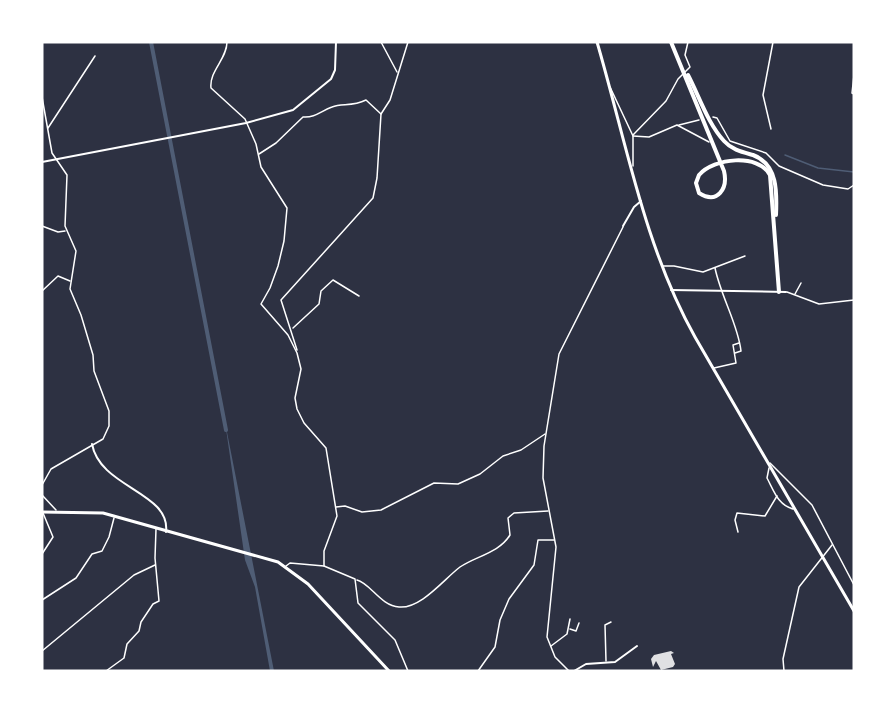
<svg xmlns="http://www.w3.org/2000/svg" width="896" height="713" viewBox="0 0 896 713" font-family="Rubik,sans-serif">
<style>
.water{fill:#4f5d75}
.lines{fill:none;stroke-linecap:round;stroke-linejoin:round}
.stream{stroke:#4f5d75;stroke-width:1.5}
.river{stroke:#4f5d75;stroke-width:4}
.building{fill:#e0e0e3}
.minor{stroke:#fff;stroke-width:1.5}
.tertiary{stroke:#fff;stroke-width:2}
.secondary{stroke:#fff;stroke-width:2}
.primary{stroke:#fff;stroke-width:3}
.motorway{stroke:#fff;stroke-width:4}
</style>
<rect width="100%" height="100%" fill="#2d3142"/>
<polygon class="water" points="225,422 274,671 270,671 255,587 245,560"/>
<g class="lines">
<polyline class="stream" points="785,155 818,168 854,172"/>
<polyline class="river" points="151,42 226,430"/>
</g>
<polygon class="building" points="671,651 674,653 671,654 675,664 673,667 661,670 656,661 653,667 651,659 654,655"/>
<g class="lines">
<g class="minor">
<path d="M227,42C227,59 209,71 211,88L245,119L256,144L261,167L287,208L284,241L278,266L270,288L261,304L288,335L297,353L301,369L295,398L297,409L304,423L326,448L337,516L324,551V566"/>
<polyline points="381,42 397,72"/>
<polyline points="854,75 852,93 854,94"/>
<polyline points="610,87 633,136 633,166"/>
<polyline points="42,97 52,153 67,175 65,226 76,251 70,289 81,315 93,355 94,371 109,411 109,426 103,439 51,469 42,485"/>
<polyline points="713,117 717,118 730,141 766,153 779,166 823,185 848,189 854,185"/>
<polyline points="679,125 699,120"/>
<polyline points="48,128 95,56"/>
<polyline points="771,129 763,95 773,42"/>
<polyline points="633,135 666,101 678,79 690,67 685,55 688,42"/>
<polyline points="633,136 649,137 677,125 709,142"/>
<path d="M259,154L276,143L303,117C315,118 321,111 332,107C342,103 352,107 366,100L381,114"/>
<polyline points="42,226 58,232 65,231"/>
<polyline points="662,266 674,266 703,272 745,256"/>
<path d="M715,268C721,297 738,324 741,351L735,353"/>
<polyline points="42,291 58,276 70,281"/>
<polyline points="787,292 819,304 854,300"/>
<polyline points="795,294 801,283"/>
<polyline points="293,328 319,304 321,291 333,280 359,296"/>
<polyline points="297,350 281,300 373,198 377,178 381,114 390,100 408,42"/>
<polyline points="714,368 736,363 733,345 739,343"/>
<polyline points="770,463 812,505 854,585"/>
<path d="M769,468L767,478C774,491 778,505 793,509"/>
<polyline points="42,495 56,510"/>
<polyline points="336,507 345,506 362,512 381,510 434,483 458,484 480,474 503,456 521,450 545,434"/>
<polyline points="738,532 735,520 737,513 765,516 777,496"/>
<polyline points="42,554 53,537 43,513"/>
<polyline points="286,566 290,563 324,566 355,579 358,603 395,640 408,671"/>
<path d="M357,580C370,583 381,606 399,607C421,609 444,579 460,567C476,556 499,553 510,535L508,518L514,513L548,511"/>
<polyline points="42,600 76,578 92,554 102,551 109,537 114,518"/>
<polyline points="570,629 576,631 579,623"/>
<polyline points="551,646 567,634 570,619"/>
<polyline points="42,651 134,575 155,565"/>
<polyline points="606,661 605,625 611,622"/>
<polyline points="106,671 124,658 127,644 139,631 141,622 153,604 159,601 155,558 156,529"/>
<polyline points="478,671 495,647 500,620 509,599 534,565 538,540 554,540"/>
<polyline points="569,671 555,657 547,637 556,547 543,478 544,446 559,354 623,227"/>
<polyline points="784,671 783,659 799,587 832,545"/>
</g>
<g class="tertiary">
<polyline points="42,162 246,123 293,110 331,79 335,70 336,42"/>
<polyline points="623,226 634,207 641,201"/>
<path d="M92,444C100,488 171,492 166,532"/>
<polyline points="574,671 586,664 615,662 637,646"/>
</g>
<polyline class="secondary" points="671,290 786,292"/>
<g class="primary">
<path d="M597,42C626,141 644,246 695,337L854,611"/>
<polyline points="42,512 103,513 278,562 308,584 389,671"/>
</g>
<g class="motorway">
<path d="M671,42L724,171C728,188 718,205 699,193L696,183L699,175C714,158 758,153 770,175L779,292"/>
<path d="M688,75C699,96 708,124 724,141C732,150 742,152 753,155C778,164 777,193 776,215"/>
</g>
</g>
<rect width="896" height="713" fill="none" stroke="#ffffff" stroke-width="87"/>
</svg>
